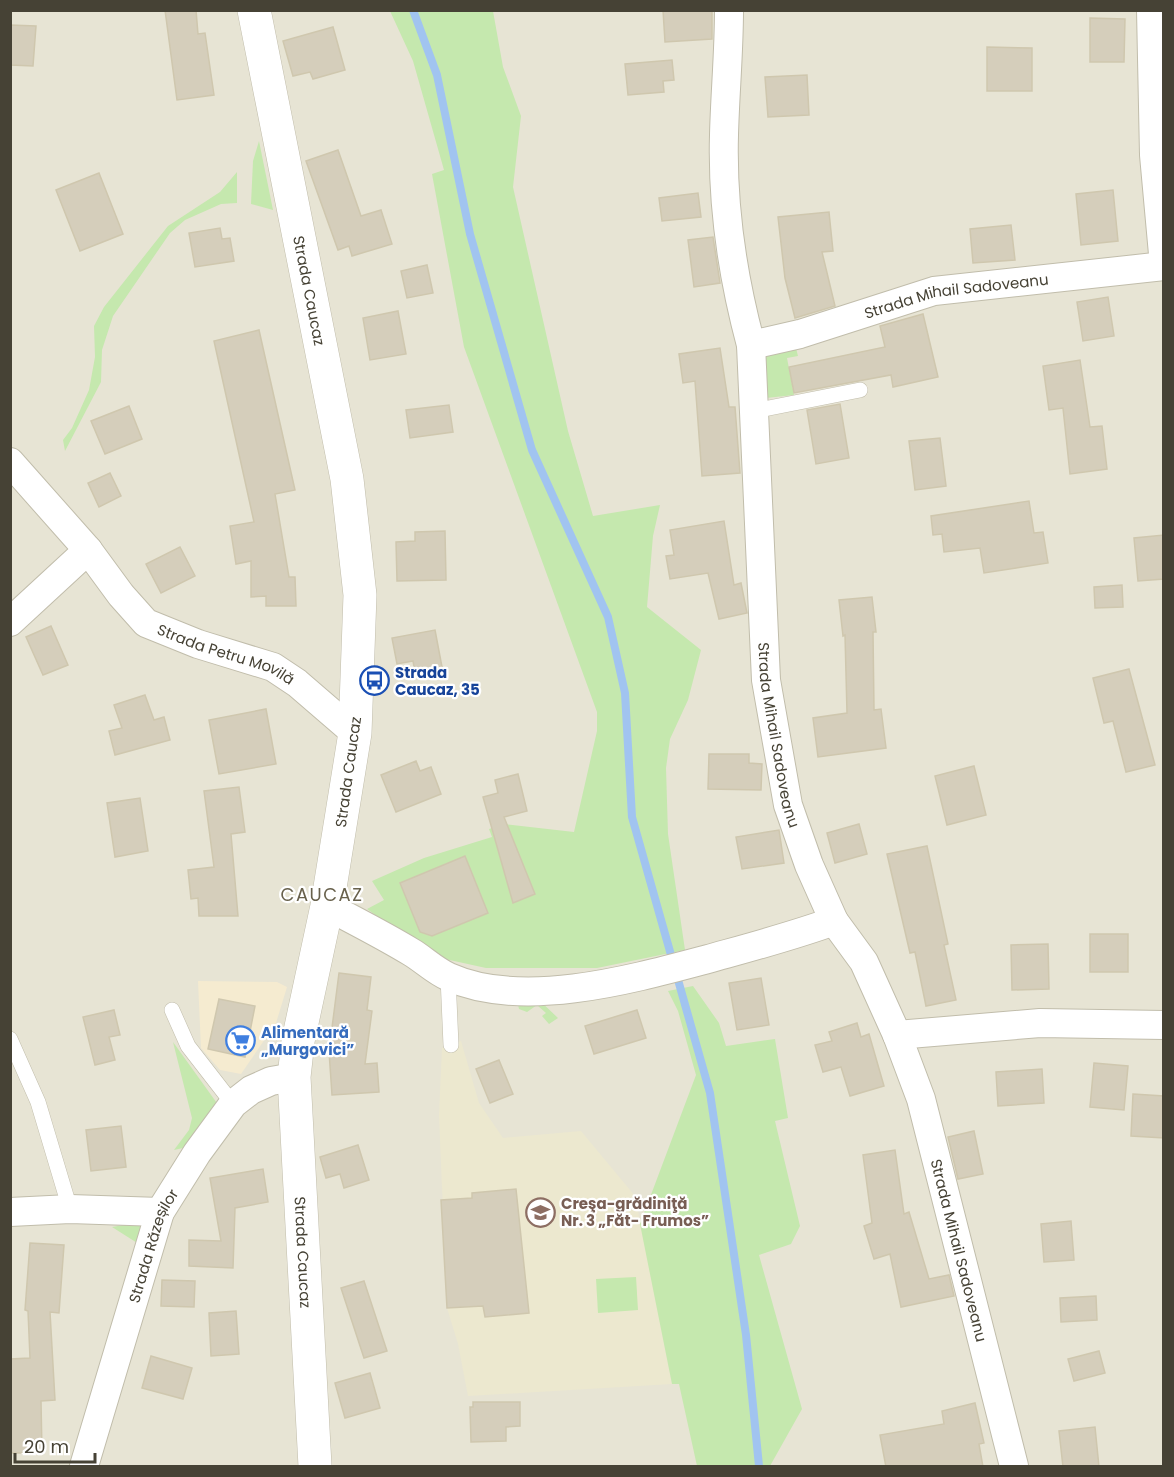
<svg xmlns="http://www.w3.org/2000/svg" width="1174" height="1477" viewBox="0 0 1174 1477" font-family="Poppins,sans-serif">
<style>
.residential{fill:#e7e4d4}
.commercial{fill:#f5ebd0}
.education{fill:#ece8cf}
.green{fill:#c5e8ae}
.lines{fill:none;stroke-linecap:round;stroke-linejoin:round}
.stream{stroke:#a1c4f0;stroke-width:8}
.building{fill:#d5cebb;stroke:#cfc7ae;stroke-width:1.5}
.service-casing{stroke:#c1bdab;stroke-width:16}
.minor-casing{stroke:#c1bdab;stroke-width:30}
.tertiary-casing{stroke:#c1bdab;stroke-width:34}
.service{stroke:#fff;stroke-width:15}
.minor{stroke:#fff;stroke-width:28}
.tertiary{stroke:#fff;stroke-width:33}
.labels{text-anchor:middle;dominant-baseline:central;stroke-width:4.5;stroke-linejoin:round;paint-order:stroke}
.street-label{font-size:15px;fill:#464235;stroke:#fff}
.transit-label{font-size:15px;font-weight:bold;fill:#164399;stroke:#fff;text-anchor:start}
.shop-label{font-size:15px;font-weight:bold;fill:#366cbe;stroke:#fff;text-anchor:start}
.education-label{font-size:15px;font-weight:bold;fill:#785e54;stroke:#fff;text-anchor:start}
.quarter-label{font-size:18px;letter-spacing:1.5px;fill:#68614c;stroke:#fff}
</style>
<rect width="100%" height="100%" fill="#f3f1e6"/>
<rect class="residential" x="11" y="11" width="1152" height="1455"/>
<polygon class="commercial" points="198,981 277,982 287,987 276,1023 241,1074 220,1070 201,1048"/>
<polygon class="education" points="461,1041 479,1103 503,1138 581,1131 635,1196 672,1384 468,1396 458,1344 447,1308 439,1115 442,1048"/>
<g class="green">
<polygon points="390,11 493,11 503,67 521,116 513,187 568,431 593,516 660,505 653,536 647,607 701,650 688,700 670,739 666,768 668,834 685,950 597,968 486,968 445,959 406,937 367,909 384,900 372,881 424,858 492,837 489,829 504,824 574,832 597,731 597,712 464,347 432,174 444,170 413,61"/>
<polygon points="259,141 273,210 251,204 253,161"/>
<polygon points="237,172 237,203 221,204 185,220 170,233 113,316 102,350 101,382 65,451 63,440 72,428 89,390 95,357 94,326 104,307 168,226 220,192"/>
<polygon points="795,344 798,356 787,358 794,395 766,398 762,352"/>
<polygon points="693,986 719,1023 726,1046 775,1039 788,1118 775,1121 800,1226 791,1244 759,1255 802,1409 770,1466 697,1466 679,1384 672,1384 640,1224 696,1075 678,1011 668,991"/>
<polygon points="517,1000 539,1000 558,1018 549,1024 542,1016 546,1013 537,1005 527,1012 519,1009"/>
<polygon points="173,1042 219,1106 192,1146 174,1150 189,1130 192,1118"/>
<polygon points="146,1221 142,1246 112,1227"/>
<polygon points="636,1277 638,1310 598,1313 596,1279"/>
</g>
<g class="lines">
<polyline class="stream" points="413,10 437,75 470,234 532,450 608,617 625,693 632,817 710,1093 746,1335 759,1466"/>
</g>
<g class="building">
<polygon points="165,10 196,10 198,34 205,33 214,95 177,100"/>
<polygon points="663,10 712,10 712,39 665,42"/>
<polygon points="1090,18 1125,19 1124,62 1090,62"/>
<polygon points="10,25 36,26 33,66 10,65"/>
<polygon points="333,27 345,70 313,79 310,72 293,76 283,41"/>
<polygon points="987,47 1032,48 1032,91 987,91"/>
<polygon points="672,60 674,80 663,81 664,92 628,95 625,64"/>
<polygon points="807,75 809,115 768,117 765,77"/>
<polygon points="338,150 361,216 381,210 392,244 352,256 349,246 338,250 306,161"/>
<polygon points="99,173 123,234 80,251 56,190"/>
<polygon points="1113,190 1118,241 1081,245 1076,194"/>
<polygon points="698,193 701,217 662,221 659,198"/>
<polygon points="829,212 833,251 822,252 835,306 795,318 785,278 778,217"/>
<polygon points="1011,225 1015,260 973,263 970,229"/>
<polygon points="220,228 222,239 230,238 234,261 195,267 189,233"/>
<polygon points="713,237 720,283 694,287 688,240"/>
<polygon points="427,265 433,293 407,298 401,271"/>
<polygon points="1108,297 1114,336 1083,341 1077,302"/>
<polygon points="398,311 406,354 370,360 363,318"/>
<polygon points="923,314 938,377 893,387 891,375 794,393 789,367 885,347 880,326"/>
<polygon points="259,330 295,490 275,494 289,577 295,577 296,606 266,606 266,596 251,597 251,561 236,564 230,526 254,522 214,341"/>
<polygon points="720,348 729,407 735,407 740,473 702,476 695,381 683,383 679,354"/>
<polygon points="1080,360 1090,427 1102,426 1107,469 1070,474 1063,408 1049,410 1043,366"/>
<polygon points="840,404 849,458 816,464 807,410"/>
<polygon points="449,405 453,432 410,438 406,410"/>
<polygon points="129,406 142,439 105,454 91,421"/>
<polygon points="940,438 946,486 915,490 909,441"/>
<polygon points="110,473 121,496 99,507 88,483"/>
<polygon points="1029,501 1034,533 1043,532 1048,563 984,573 980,548 944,552 942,534 933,535 931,516"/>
<polygon points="724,521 734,585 741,583 747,613 719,619 708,573 670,579 666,556 674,555 670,530"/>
<polygon points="445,531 446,580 397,581 396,542 415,541 415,532"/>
<polygon points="1164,535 1164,579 1138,581 1134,538"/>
<polygon points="180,547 195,576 161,593 146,564"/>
<polygon points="1122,585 1123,607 1095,608 1094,587"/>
<polygon points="872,597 876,632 873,632 874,710 881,709 886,748 818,757 813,718 847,713 845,635 843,636 839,600"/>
<polygon points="51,626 68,665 43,675 26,637"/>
<polygon points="435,630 442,667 415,672 413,661 397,664 392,638"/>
<polygon points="1129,669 1155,765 1126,772 1113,721 1104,723 1093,678"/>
<polygon points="145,695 154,720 164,717 170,740 115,755 109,731 122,728 114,705"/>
<polygon points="266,709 276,764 219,774 209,720"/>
<polygon points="709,754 749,754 749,763 762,764 761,790 708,789"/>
<polygon points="416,761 420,771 431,767 441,794 396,812 381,775"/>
<polygon points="974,766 986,815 947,825 935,776"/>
<polygon points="518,774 527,811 504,817 535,894 513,903 483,797 498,793 495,780"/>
<polygon points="239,787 245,832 231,834 238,916 199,916 198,898 191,899 188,870 214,867 204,791"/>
<polygon points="140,798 148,851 115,857 107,803"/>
<polygon points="859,824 867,854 835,863 827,833"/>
<polygon points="779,830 784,863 742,869 736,837"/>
<polygon points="927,846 948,944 944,945 956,1000 926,1006 915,952 910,953 887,854"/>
<polygon points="465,856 488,913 432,936 420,932 400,883"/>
<rect x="1090" y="934" width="38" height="38"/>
<polygon points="1048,944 1049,989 1012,990 1011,945"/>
<polygon points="339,973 371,977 367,1010 372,1011 365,1064 377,1063 379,1092 332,1095 329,1051"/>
<polygon points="761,978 769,1025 737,1030 729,983"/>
<polygon points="219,999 255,1006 245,1057 208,1049"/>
<polygon points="114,1010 120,1035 109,1037 115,1060 95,1065 83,1017"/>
<polygon points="637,1010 646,1038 594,1054 585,1026"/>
<polygon points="857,1023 861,1037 869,1034 884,1086 850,1096 841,1067 823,1072 815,1045 832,1041 829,1032"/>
<polygon points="499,1060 513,1094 490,1103 476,1069"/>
<polygon points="1094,1063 1128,1066 1124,1110 1090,1107"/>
<polygon points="1042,1069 1044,1103 998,1106 996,1072"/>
<polygon points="1133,1094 1164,1096 1164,1138 1131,1136"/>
<polygon points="121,1126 126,1167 91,1171 86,1130"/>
<polygon points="974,1131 983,1174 958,1179 948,1137"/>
<polygon points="358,1145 369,1180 344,1188 340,1174 326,1178 320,1157"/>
<polygon points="895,1150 904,1214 909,1212 929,1279 949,1275 954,1296 901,1307 890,1254 874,1259 864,1226 872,1223 863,1155"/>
<polygon points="263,1169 268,1202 235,1208 233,1268 189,1266 189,1240 221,1241 210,1178"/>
<polygon points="516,1189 529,1313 485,1317 483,1306 447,1308 441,1200 472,1198 472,1193"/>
<polygon points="1071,1221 1074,1260 1044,1262 1041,1224"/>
<polygon points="30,1243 64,1245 59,1313 50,1312 55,1400 41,1401 42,1453 10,1453 10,1359 30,1358 28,1311 25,1310"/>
<polygon points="162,1280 195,1281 194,1307 161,1306"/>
<polygon points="364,1281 387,1351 364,1358 341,1288"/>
<polygon points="1096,1296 1097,1320 1061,1322 1060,1298"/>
<polygon points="236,1311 239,1354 211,1356 209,1313"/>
<polygon points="1099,1351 1105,1373 1074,1381 1068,1359"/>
<polygon points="151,1356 192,1368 183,1399 142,1388"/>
<polygon points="370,1373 380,1408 345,1418 335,1383"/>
<polygon points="473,1402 520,1402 520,1426 506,1427 506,1441 471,1442 470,1407 473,1407"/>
<polygon points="975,1403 984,1443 979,1444 983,1467 886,1467 880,1435 944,1424 942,1411"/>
<polygon points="1095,1427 1099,1467 1063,1467 1059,1431"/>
</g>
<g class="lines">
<defs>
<g id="service">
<polyline points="754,411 860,390"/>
<polyline points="448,977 451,1045"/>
<polyline points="172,1010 188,1046 233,1104"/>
<polyline points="10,1039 38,1102 70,1209"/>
</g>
<g id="minor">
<path id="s1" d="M729,10C729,52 725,94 724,135C722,205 733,278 751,345L766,680L788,805L809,865L834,921L864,962L897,1035L921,1099L1014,1466"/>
<polyline points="1151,10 1154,155 1164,265"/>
<path id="s2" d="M751,345L800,334L934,291L1164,266"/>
<path id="s3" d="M10,462L88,550L121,595L146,623L198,644L273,667L297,683L355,733"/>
<polyline points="10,622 88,550"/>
<path d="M327,906C355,921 383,935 411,952C423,959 435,971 449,977C523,1010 633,979 708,959C751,947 793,936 834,921"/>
<polyline points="897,1035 1040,1023 1164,1025"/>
<polyline points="10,1212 70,1209 160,1212"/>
<path id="s4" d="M84,1466L160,1212L197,1153L233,1104L251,1090L271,1081L294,1077"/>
</g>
<g id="tertiary">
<path id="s5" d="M254,10L347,479L360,595L355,733L327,906L298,1041L294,1077L315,1466"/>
</g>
</defs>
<use href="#service" class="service-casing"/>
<use href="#minor" class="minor-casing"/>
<use href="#tertiary" class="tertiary-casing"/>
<use href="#service" class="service"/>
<use href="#minor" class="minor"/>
<use href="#tertiary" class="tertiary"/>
</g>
<defs>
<symbol id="bus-ring" viewBox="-11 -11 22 22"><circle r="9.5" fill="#fff" stroke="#1a4fb4" stroke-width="1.5"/><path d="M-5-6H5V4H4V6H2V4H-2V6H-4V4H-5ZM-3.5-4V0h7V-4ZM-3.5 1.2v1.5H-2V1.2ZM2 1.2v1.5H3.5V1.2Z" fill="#1a4fb4"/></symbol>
<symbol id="supermarket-ring" viewBox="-11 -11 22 22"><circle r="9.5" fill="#fff" stroke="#3f7fe0" stroke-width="1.5"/><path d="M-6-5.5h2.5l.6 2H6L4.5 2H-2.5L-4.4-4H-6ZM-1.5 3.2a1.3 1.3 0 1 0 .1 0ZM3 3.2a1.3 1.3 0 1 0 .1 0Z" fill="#3f7fe0"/></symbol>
<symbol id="school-ring" viewBox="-11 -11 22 22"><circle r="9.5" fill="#fff" stroke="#8d6e63" stroke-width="1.5"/><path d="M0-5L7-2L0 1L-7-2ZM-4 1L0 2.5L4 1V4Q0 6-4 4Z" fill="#8d6e63"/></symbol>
</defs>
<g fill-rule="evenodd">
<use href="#bus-ring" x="358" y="664" width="33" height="33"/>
<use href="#supermarket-ring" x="224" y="1024" width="33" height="33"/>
<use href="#school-ring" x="524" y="1196" width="33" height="33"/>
</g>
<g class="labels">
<g class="street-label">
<text stroke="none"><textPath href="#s5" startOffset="286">Strada Caucaz</textPath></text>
<text stroke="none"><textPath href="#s2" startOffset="212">Strada Mihail Sadoveanu</textPath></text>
<text stroke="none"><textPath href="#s3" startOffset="297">Strada Petru Movilă</textPath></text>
<text stroke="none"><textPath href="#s1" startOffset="729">Strada Mihail Sadoveanu</textPath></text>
<text transform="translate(348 772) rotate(-82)">Strada Caucaz</text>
<text stroke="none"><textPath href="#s4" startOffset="231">Strada Răzeșilor</textPath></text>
<text stroke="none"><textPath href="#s1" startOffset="1280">Strada Mihail Sadoveanu</textPath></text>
<text stroke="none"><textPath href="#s5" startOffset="1258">Strada Caucaz</textPath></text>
</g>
<g class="transit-label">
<text x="395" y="672">Strada<tspan x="395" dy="17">Caucaz, 35</tspan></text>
</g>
<g class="shop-label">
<text x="261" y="1032">Alimentară<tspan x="261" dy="17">„Murgovici”</tspan></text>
</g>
<g class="education-label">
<text x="561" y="1203">Creşa-grădiniţă<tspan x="561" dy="17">Nr. 3 „Făt- Frumos”</tspan></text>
</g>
<g class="quarter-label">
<text x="322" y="894">CAUCAZ</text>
</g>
</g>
<rect width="1174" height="1477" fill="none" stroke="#464235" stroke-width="24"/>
<path d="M15 1453v9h80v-9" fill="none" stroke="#464235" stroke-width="3"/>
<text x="24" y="1453" font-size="18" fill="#464235" stroke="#ffffff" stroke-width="4.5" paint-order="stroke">20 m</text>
</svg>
